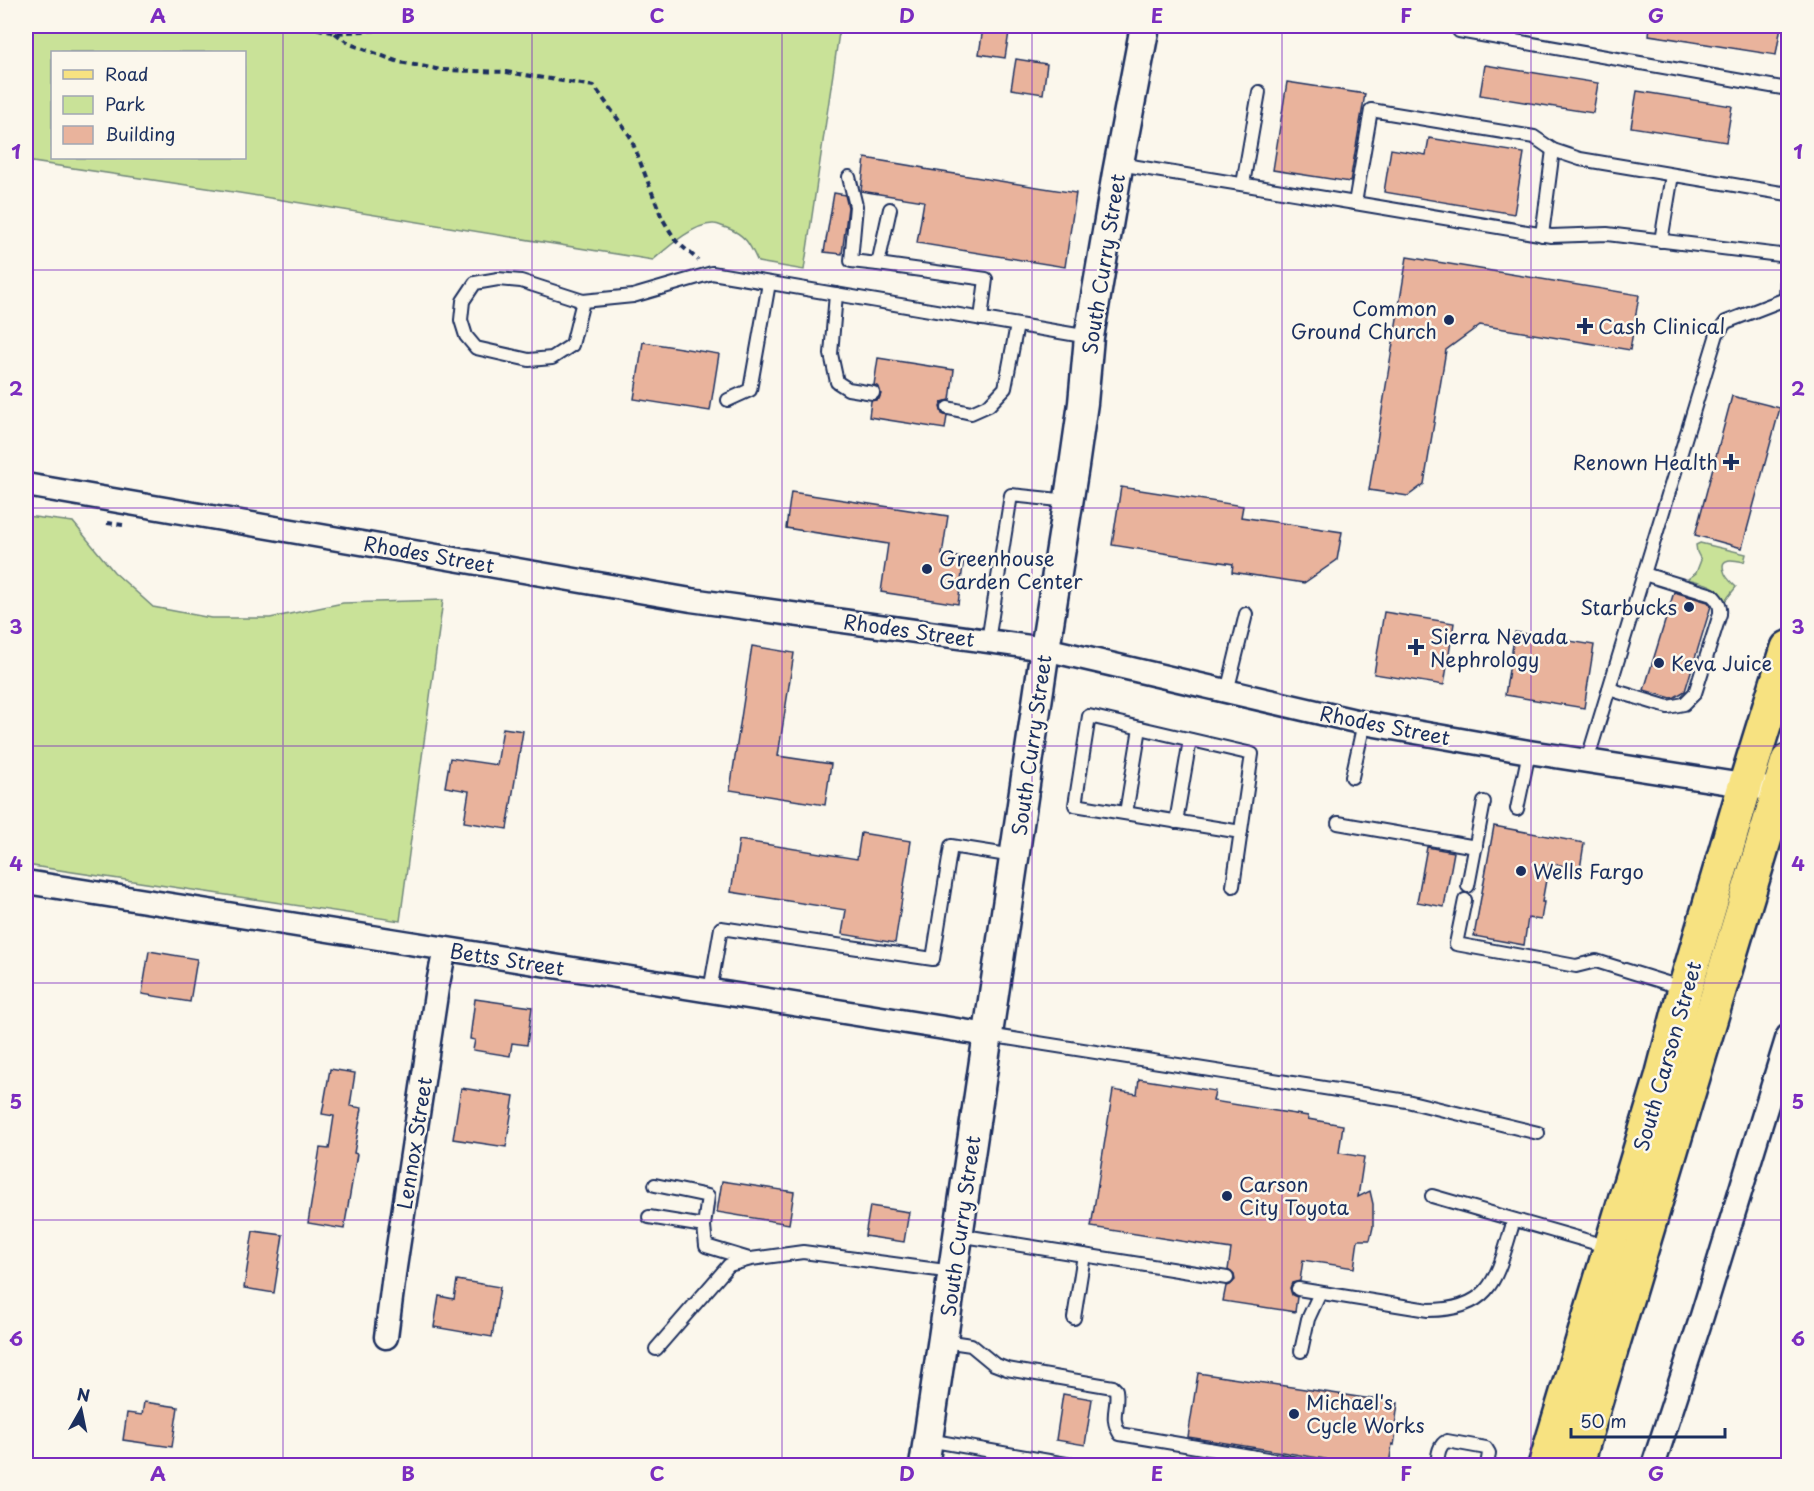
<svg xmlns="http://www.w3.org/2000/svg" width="1814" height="1491" viewBox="0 0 1814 1491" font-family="'Playpen Sans',sans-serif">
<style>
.green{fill:#c9e298;stroke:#72887b;stroke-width:1.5;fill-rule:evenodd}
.building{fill:#e9b39c;stroke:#1b2f5e;stroke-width:1.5}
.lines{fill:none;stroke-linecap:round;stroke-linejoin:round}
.service-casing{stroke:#1b2f5e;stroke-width:16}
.minor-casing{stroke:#1b2f5e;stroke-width:27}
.tertiary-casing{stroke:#1b2f5e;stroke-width:33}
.primary-casing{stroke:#1b2f5e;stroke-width:38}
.path{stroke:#1b2f5e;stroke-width:4;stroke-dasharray:6 4.5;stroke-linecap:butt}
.service{stroke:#fbf7ec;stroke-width:12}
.minor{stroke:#fbf7ec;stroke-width:22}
.tertiary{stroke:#fbf7ec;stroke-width:28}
.primary{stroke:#f7e281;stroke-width:33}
.grid{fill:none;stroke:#7b2cbf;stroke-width:1.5;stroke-opacity:0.55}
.poi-dot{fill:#1b2f5e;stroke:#fbf7ec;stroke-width:2}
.labels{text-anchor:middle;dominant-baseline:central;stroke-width:5;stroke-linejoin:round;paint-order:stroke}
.street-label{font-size:20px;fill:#1b2f5e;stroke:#fbf7ec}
.poi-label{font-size:20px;fill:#1b2f5e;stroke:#fbf7ec;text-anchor:start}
.neatline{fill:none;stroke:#7b2cbf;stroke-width:2}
.grid-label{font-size:20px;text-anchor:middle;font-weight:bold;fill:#7b2cbf}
</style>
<rect width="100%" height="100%" fill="#fbf7ec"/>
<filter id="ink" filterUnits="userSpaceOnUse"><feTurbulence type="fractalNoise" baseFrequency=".0167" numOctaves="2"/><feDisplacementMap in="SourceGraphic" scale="12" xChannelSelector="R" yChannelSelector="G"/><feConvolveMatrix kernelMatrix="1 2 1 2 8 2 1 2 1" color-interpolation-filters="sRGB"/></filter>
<g filter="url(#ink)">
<g class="green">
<path d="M26,26H840L804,270L758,262C750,245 746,235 727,228C723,227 718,224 714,224C694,223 667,248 653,260L227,191L26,161ZM52,52H244V158H52Z"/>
<polygon points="26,516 73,522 114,572 153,607 211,618 270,618 343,603 443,600 400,921 26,865"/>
<path d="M1700,543L1746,554L1744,562C1735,560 1719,556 1724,571C1725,577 1732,583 1736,587L1725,601C1715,583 1706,584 1688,579L1696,573L1701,560L1697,552L1696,545Z"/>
</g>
<g class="building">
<polygon points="1650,26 1781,26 1776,55 1649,35"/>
<polygon points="983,28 1009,32 1005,58 979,54"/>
<polygon points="1016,59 1047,64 1043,94 1011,89"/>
<polygon points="1485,65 1598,83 1593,113 1480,95"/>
<polygon points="1287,82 1365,94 1350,182 1273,170"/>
<polygon points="1637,91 1732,106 1726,142 1631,127"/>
<polygon points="1429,138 1524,153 1514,214 1384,192 1391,149 1426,155"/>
<polygon points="865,158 924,168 924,169 1076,193 1065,267 917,243 924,201 861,191"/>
<polygon points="834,193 845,195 848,207 842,254 824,252"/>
<polygon points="1407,257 1639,295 1630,350 1480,325 1446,350 1424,484 1408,496 1369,490"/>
<polygon points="643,342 719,354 710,411 634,399"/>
<polygon points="878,358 954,370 950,400 942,402 940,407 942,414 947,416 945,429 869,417 871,401 879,399 881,394 879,387 874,385"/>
<polygon points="1732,396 1780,408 1742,548 1695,535"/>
<polygon points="1121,487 1243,506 1241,517 1342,532 1337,560 1304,583 1232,572 1233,564 1112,545"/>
<polygon points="791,492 948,516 942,555 964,558 958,604 881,592 888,544 786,528"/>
<polygon points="1674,592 1708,602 1711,606 1685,691 1675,697 1671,698 1644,690"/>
<polygon points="1384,612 1454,623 1444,685 1374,674"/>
<polygon points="1515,632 1594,645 1584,708 1505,695"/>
<polygon points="752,646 794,653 778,756 831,764 825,805 730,790"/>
<polygon points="503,728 523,731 507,829 464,822 469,791 445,787 450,758 497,765"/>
<polygon points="1494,826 1584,843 1580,869 1549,863 1542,902 1544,902 1541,920 1528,918 1524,945 1474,936"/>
<polygon points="861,833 911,841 895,943 842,934 846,910 731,892 739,840 857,859"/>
<polygon points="1427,847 1454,852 1444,907 1417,902"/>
<polygon points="149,951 197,959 190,1002 142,994"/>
<polygon points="475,999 532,1007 527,1045 512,1043 510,1056 473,1050 475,1040 470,1039"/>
<polygon points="330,1069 355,1073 350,1106 362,1108 354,1153 357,1154 344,1229 308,1223 320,1148 329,1149 334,1116 322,1114"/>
<polygon points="1139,1079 1215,1091 1213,1101 1308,1116 1308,1119 1343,1125 1339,1153 1364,1157 1358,1197 1370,1191 1373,1204 1373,1227 1370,1240 1358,1240 1354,1268 1303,1260 1300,1281 1292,1283 1290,1288 1292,1295 1297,1297 1295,1312 1223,1301 1226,1286 1230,1285 1235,1280 1234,1275 1228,1270 1231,1249 1091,1227 1113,1090 1137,1094"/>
<polygon points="461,1088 514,1096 506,1147 453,1139"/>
<polygon points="722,1181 794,1192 789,1224 717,1212"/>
<polygon points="870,1206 909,1212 904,1242 865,1236"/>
<polygon points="253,1231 283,1235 274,1293 244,1288"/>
<polygon points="457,1280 500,1287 492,1337 434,1327 439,1296 454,1299"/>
<polygon points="1198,1373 1398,1403 1395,1426 1397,1426 1394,1445 1392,1444 1389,1466 1325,1466 1326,1459 1188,1437"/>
<polygon points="1063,1394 1092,1399 1085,1445 1056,1440"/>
<polygon points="144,1402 178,1407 172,1447 123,1440 127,1413 142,1415"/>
</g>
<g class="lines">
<defs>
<g id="service">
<polyline points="1459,31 1788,89"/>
<polyline points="1119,164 1355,203"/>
<polyline points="849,177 856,206 851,261 878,264"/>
<polyline points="1243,184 1259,92"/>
<polyline points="890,209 878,264 986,279 981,319"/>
<polyline points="1542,235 1553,150"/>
<polyline points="1661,241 1672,175"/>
<polyline points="1788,256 1607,234 1551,236 1355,203 1371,110 1534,137 1553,150 1580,159 1788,194"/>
<polyline points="836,294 831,354 837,382 848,389 873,393"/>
<polyline points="1786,298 1788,251"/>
<polyline points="583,301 572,345 552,358 529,360 476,348 466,336 461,320 463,301 475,283 498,279 521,281 583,301 633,296 712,273 1089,337"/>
<polyline points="728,400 750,390 769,283"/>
<polyline points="948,408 971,413 989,405 1005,388 1017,325"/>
<polyline points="988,641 1011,495 1069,501"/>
<path d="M1609,689L1668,707L1684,704L1695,693L1720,614C1721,605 1718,601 1712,595L1644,574"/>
<polyline points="1227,692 1246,614"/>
<polyline points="1587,761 1717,334 1726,322 1788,298"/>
<polyline points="1352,777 1364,723"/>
<polyline points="1517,809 1529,752"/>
<polyline points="1126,813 1140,728"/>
<polyline points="1176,822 1190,740"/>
<polyline points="1338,823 1476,847"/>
<polyline points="1233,886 1252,754 1089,716 1075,805 1241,832"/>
<polyline points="1468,886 1484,802"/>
<polyline points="1465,900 1456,944 1576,966 1596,961 1683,988"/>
<polyline points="710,991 721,928 933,959 951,846 1014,856"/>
<polyline points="988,1035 1407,1101 1538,1133"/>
<polyline points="655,1185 708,1196 704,1226"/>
<polyline points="1432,1196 1609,1247"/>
<polyline points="649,1217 704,1226 706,1246 749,1259"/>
<polyline points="958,1235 1227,1278"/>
<path d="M1298,1289L1428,1310C1495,1310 1497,1274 1514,1220"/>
<polyline points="1074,1318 1084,1255"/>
<path d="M944,1341L971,1345L994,1364L1007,1369L1113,1387L1116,1390C1119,1408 1109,1416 1120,1434L1309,1466"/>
<polyline points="656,1349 729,1265 751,1259 803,1252 953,1272"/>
<polyline points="1301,1351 1308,1319 1320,1293"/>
<polyline points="928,1440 1078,1466"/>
<path d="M1437,1466C1438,1456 1438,1445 1447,1441L1486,1448L1489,1453L1487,1466"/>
</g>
<g id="minor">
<polyline points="26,485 691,600 1045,649 1364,723 1529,752 1788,792"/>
<polyline points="26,882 988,1035"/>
<polyline points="386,1337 395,1267 437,988 445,949"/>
<polyline points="1653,1466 1702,1316 1788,1036"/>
</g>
<polyline id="tertiary" points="924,1466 1045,649 1074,466 1083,403 1089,337 1117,173 1145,26"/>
<g id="primary">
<polyline points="1545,1466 1662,1077 1685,989 1745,786 1788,648"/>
<polyline points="1576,1466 1788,761"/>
</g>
</defs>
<use href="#service" class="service-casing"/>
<use href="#minor" class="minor-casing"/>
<use href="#tertiary" class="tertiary-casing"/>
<use href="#primary" class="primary-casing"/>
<g class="path">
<polyline points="307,26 335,33 378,30 399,26"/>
<polyline points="335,33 350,44 399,62 442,70 506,72 594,86 630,136 662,218 676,241 698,260"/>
<polyline points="107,523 123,525"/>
</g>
<use href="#service" class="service"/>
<use href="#minor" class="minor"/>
<use href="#tertiary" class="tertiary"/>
<use href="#primary" class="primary"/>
</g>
</g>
<path class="grid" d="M283,26V1466M532,26V1466M782,26V1466M1032,26V1466M1282,26V1466M1531,26V1466M26,270H1788M26,508H1788M26,746H1788M26,983H1788M26,1220H1788"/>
<g class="poi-dot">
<circle cx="1449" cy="320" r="6"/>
<path d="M1582 317h6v6h6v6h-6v6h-6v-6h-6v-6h6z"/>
<path d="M1728 453h6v6h6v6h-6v6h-6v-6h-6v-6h6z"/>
<circle cx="927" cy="569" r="6"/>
<circle cx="1689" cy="607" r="6"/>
<path d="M1413 638h6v6h6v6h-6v6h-6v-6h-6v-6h6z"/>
<circle cx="1659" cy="663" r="6"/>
<circle cx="1521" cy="871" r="6"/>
<circle cx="1227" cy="1196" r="6"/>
<circle cx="1294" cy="1414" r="6"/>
</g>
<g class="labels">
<g class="street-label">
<text transform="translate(1103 264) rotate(-81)">South Curry Street</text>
<text transform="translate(429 554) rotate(10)">Rhodes Street</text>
<text transform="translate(909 630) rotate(8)">Rhodes Street</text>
<text transform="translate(1385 725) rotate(11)">Rhodes Street</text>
<text transform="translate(1031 745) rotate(-82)">South Curry Street</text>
<text transform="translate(507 959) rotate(9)">Betts Street</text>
<text transform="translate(1667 1056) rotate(-74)">South Carson Street</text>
<text transform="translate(414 1143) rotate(-81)">Lennox Street</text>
<text transform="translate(960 1226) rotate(-82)">South Curry Street</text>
</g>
<g class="poi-label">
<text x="1437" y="308" text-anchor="end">Common<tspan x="1437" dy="23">Ground Church</tspan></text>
<text x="1598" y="326">Cash Clinical</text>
<text x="1718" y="462" text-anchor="end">Renown Health</text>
<text x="939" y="558">Greenhouse<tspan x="939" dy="23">Garden Center</tspan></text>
<text x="1677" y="607" text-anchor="end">Starbucks</text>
<text x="1430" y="636">Sierra Nevada<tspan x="1430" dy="23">Nephrology</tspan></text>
<text x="1671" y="663">Keva Juice</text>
<text x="1533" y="871">Wells Fargo</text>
<text x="1239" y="1184">Carson<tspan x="1239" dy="23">City Toyota</tspan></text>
<text x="1306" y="1402">Michael's<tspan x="1306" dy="23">Cycle Works</tspan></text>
</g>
</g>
<rect width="1814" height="1491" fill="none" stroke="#fbf7ec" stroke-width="66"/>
<rect x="51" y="51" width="195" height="108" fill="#fbf7ec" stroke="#a1a7b3" stroke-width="1.5"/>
<rect x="63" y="70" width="30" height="9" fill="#f7e281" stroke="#a1a7b3" stroke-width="1.5"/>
<text x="105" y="81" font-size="18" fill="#1b2f5e">Road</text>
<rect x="63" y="96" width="30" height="18" fill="#c9e298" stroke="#a1a7b3" stroke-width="1.5"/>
<text x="105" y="111" font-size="18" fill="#1b2f5e">Park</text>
<rect x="63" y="126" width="30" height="18" fill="#e9b39c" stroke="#a1a7b3" stroke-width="1.5"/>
<text x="105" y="141" font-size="18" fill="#1b2f5e">Building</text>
<g transform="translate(81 1410) rotate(9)" stroke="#fbf7ec" stroke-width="4.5" paint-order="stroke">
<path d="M0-4.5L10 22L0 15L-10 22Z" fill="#1b2f5e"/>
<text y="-9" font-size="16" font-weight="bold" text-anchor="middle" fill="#1b2f5e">N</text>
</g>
<path d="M1571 1428v9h154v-9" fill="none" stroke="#1b2f5e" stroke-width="3"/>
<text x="1580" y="1428" font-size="18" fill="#1b2f5e" stroke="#fbf7ec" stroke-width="4.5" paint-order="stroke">50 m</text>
<rect x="33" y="33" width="1748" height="1425" class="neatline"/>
<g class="grid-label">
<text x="158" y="23">A</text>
<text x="408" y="23">B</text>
<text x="657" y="23">C</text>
<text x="907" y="23">D</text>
<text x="1157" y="23">E</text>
<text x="1406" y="23">F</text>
<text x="1656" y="23">G</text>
<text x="16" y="159">1</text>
<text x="1798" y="159">1</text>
<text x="16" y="396">2</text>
<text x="1798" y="396">2</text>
<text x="16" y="634">3</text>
<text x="1798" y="634">3</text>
<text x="16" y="871">4</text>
<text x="1798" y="871">4</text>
<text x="16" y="1109">5</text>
<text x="1798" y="1109">5</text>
<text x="16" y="1346">6</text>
<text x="1798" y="1346">6</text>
<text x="158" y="1481">A</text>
<text x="408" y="1481">B</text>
<text x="657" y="1481">C</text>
<text x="907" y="1481">D</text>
<text x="1157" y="1481">E</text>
<text x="1406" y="1481">F</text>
<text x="1656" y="1481">G</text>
</g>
</svg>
